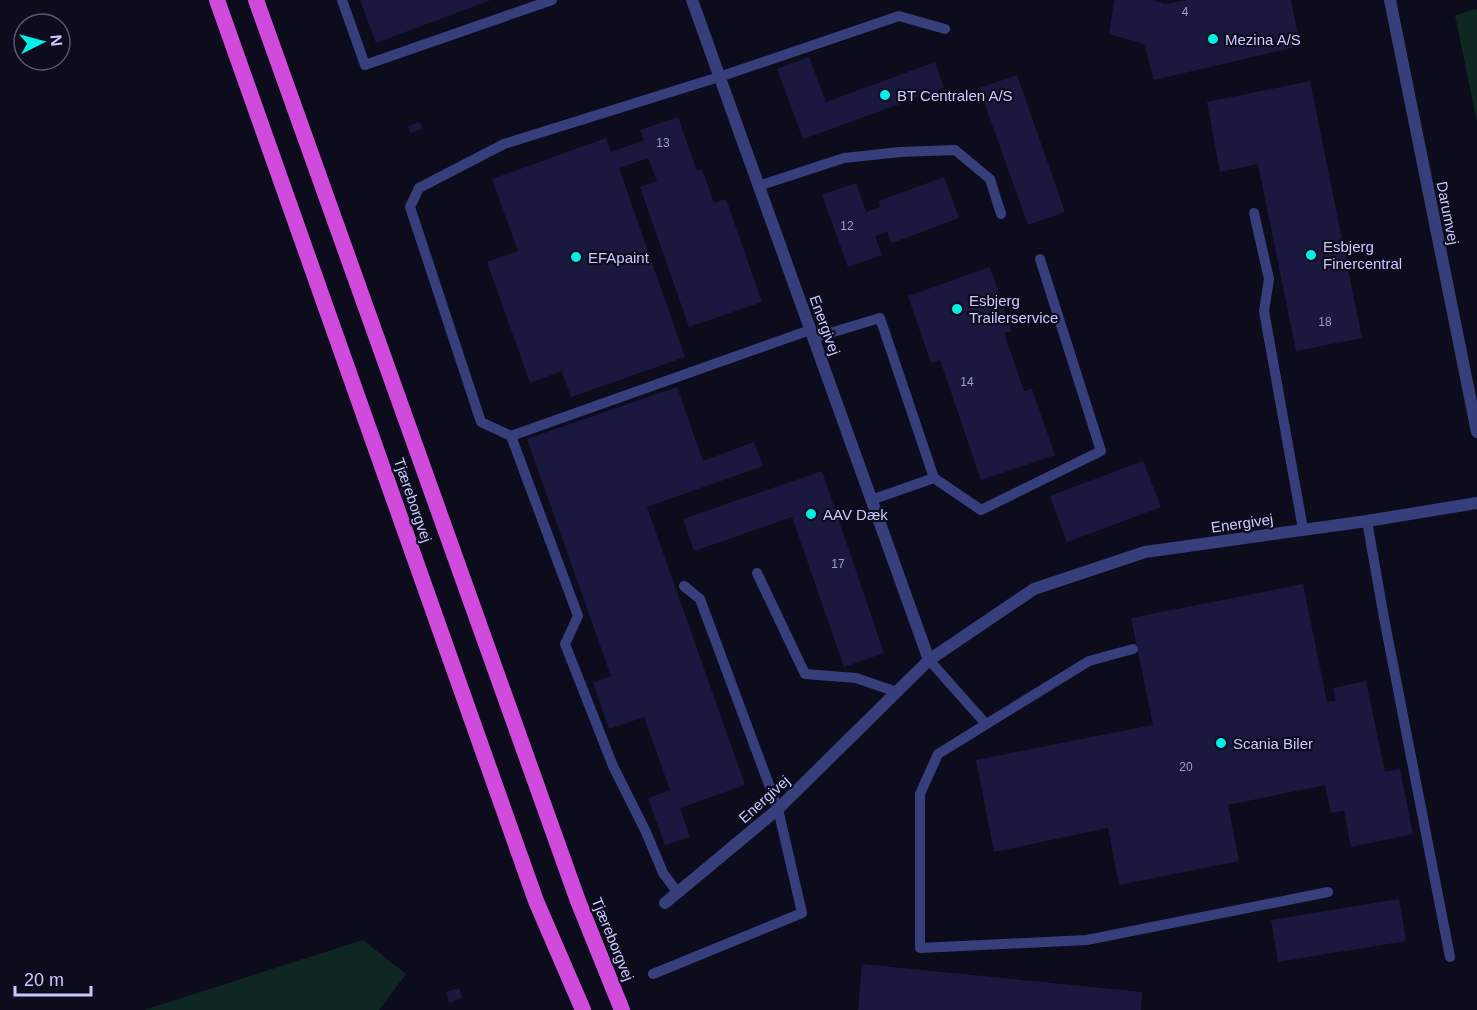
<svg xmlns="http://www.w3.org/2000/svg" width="1477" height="1010" viewBox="0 0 1477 1010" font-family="Helvetica,sans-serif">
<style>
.green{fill:#0f2722}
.building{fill:#1a183e}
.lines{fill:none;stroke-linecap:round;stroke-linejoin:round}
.service{stroke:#373e7c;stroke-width:10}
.minor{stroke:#373e7c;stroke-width:12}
.tertiary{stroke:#373e7c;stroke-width:12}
.trunk{stroke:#d04adb;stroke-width:16}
.poi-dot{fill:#02f1e6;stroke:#0c0c1d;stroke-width:2}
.labels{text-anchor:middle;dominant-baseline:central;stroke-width:4.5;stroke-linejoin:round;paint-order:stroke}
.number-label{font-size:12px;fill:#9c9ecf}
.poi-label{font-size:15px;fill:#c8caff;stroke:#0c0c1d;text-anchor:start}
.street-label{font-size:15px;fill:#c8caff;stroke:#0c0c1d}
</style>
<rect width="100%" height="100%" fill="#0c0c1d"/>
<g class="green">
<polygon points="1477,9 1477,122 1455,15"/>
<polygon points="363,940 406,974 379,1010 144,1010"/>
</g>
<g class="building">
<polygon points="360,0 491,0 376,43"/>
<polygon points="1114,0 1152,0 1165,4 1188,0 1291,0 1300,46 1154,80 1144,44 1109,34"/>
<polygon points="809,57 826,102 935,62 944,88 803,139 777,69"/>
<polygon points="1017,75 1065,212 1028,225 979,88"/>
<polygon points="1310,81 1362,338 1296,351 1258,164 1220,172 1207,102"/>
<polygon points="678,117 697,171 702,169 714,203 726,199 762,302 689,327 640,187 657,181 648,158 619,168 685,357 571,397 562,371 530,383 487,262 518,251 492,179 606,138 611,152 644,140 640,130"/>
<polygon points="420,122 423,129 410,133 408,126"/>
<polygon points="944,177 959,218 892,243 887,232 875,236 882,255 848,267 822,195 856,183 866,212 880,207 879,201"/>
<polygon points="990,267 1012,331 1004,333 1024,391 1032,389 1055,455 981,480 940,360 931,363 908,296"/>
<polygon points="677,387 703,461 754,442 763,466 647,507 745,785 680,808 690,837 665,845 648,798 670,790 644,717 609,729 593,683 611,676 527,439"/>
<polygon points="1143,461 1161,507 1067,542 1050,496"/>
<polygon points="822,471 884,653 844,667 792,517 694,551 683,519"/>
<polygon points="1303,584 1327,702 1336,701 1333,688 1366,681 1385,772 1400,769 1413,834 1351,847 1344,811 1331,813 1325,785 1228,805 1239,861 1119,885 1108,828 994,852 976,760 1153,725 1131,618"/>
<polygon points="1399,899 1406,941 1278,962 1271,920"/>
<polygon points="862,964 1142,992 1141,1010 858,1010"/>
<polygon points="459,988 462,998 449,1003 446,992"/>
</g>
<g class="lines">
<g class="service">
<polyline points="342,0 365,65 552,0"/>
<polyline points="758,186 844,158 900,152 955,150 990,179 1001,214"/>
<polyline points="1254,213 1269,279 1264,311 1303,529"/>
<polyline points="813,338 880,318 934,478 871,500"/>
<polyline points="511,436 810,330"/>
<polyline points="934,478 981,510 1101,451 1040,259"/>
<polyline points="1367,521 1384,618 1450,957"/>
<polyline points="757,573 805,674 856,678 897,692"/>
<polyline points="1133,649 1089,661 938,754 920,794 920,948 1087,940 1328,892"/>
<polyline points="929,660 986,724"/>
<polyline points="678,893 663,873 646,832 613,766 565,644 578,616 511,436 481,422 410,207 419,188 504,144 719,77 899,16 945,29"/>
<polyline points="653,974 802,913 778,809 700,599 684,586"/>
</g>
<g class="minor">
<polyline points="692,0 929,660"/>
<polyline points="665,903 778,809 929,660 1034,589 1145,552 1367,521 1477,503"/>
</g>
<polyline class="tertiary" points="1390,0 1477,432"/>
<g class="trunk">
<polyline points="217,0 536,901 583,1010"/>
<polyline points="256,0 578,901 622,1010"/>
</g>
</g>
<g class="poi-dot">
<circle cx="1213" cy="39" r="6"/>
<circle cx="885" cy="95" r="6"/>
<circle cx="1311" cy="255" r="6"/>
<circle cx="576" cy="257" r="6"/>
<circle cx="957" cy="309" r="6"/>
<circle cx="811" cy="514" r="6"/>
<circle cx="1221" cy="743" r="6"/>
</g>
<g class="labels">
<g class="number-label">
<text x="1185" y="12">4</text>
<text x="663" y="143">13</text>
<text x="847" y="226">12</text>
<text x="1325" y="322">18</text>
<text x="967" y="382">14</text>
<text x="838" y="564">17</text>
<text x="1186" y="767">20</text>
</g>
<g class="poi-label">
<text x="1225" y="39">Mezina A/S</text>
<text x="897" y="95">BT Centralen A/S</text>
<text x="1323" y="246">Esbjerg<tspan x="1323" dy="17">Finercentral</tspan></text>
<text x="588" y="257">EFApaint</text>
<text x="969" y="300">Esbjerg<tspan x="969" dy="17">Trailerservice</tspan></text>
<text x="823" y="514">AAV Dæk</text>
<text x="1233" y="743">Scania Biler</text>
</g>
<g class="street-label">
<text transform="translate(1448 213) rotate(79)">Darumvej</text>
<text transform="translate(825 325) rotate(70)">Energivej</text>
<text transform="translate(413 500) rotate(71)">Tjæreborgvej</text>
<text transform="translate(1242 523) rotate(-8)">Energivej</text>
<text transform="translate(764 799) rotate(-42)">Energivej</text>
<text transform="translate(613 939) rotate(68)">Tjæreborgvej</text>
</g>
</g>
<g transform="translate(42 42) rotate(84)"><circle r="28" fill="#0c0c1d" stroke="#575877" stroke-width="1.5"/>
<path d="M0-4.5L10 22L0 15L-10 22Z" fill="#02f1e6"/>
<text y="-9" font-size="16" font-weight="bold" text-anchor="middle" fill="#c8caff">N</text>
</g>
<path d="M15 986v9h76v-9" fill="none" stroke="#c8caff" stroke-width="3"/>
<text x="24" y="986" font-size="18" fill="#c8caff" stroke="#0c0c1d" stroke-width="4.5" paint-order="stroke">20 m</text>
</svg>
